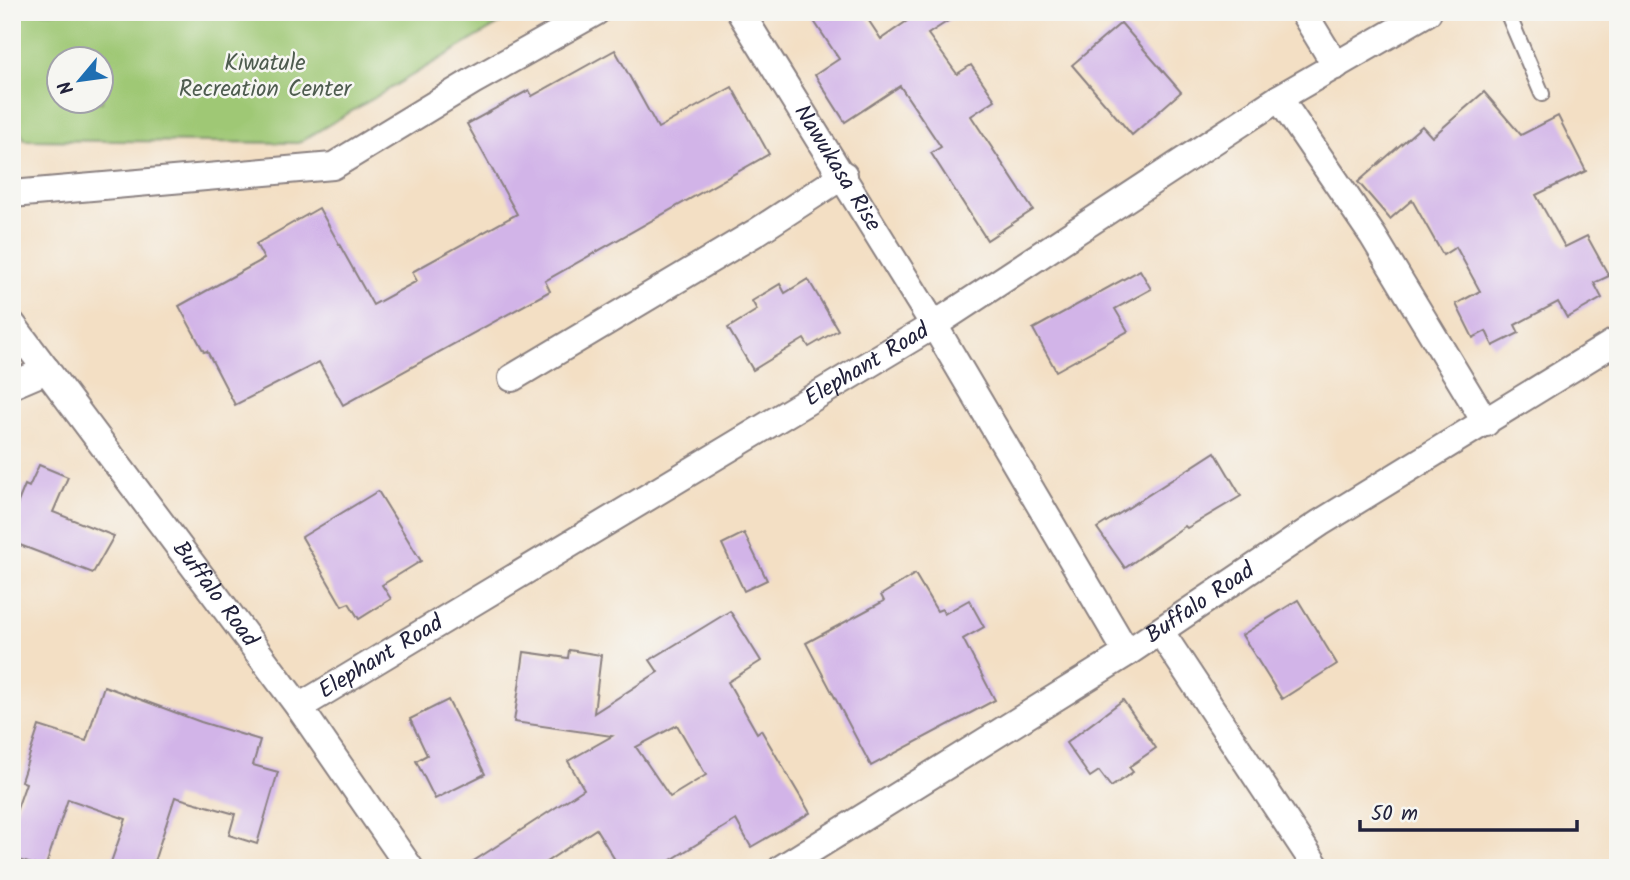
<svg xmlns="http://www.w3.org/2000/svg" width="1630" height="880" viewBox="0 0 1630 880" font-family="Kalam,sans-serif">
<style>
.green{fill:#9fc874;stroke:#607558;stroke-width:2;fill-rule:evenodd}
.building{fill:#d2b4e8;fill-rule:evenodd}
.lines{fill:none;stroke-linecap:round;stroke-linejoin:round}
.lane-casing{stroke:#8a8080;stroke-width:18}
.street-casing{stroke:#8a8080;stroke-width:30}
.lane{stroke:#fff;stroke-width:14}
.street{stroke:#fff;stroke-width:26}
.labels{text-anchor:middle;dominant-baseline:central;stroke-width:5;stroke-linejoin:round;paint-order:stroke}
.park-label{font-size:23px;fill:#4e5c4f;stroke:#f6f6f2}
.street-label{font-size:23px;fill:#22223b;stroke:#f6f6f2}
</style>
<rect width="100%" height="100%" fill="#f6f6f2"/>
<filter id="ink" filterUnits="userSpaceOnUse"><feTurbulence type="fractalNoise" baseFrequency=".0143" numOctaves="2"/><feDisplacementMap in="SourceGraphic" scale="14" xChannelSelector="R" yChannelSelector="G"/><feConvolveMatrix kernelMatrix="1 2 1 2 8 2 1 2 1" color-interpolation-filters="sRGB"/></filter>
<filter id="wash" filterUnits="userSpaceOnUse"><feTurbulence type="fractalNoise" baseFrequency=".00686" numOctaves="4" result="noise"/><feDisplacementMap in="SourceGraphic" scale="28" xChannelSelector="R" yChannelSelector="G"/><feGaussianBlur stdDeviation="1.57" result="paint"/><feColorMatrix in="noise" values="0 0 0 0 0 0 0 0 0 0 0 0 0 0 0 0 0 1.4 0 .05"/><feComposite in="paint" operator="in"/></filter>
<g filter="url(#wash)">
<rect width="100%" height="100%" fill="#f3dfc4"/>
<path class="green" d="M12,12H519L298,143L25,140L12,117ZM60,60H102V102H60Z"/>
<g id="blocks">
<g class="building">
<polygon points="808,12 863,12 881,39 920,12 962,12 928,34 957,74 971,65 995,100 971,116 1033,210 987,240 931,153 941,147 900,86 845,122 815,75 839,59"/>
<polygon points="1121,23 1181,92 1132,135 1072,65"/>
<polygon points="615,50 658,128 732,87 769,154 545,281 550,291 343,405 319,362 235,405 207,351 204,352 179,306 264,259 256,244 319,208 373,305 417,281 412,272 517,214 467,124 529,90 532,96"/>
<polygon points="1484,92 1521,135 1558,116 1586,171 1536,195 1565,247 1587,236 1609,276 1594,283 1602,298 1567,318 1558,302 1515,325 1519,333 1493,346 1486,331 1473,338 1456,304 1480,291 1456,247 1443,255 1412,200 1390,219 1358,182 1422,126 1432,137"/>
<polygon points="1140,270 1151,289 1115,309 1128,331 1056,371 1033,329"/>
<polygon points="808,279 838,330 809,347 804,339 753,370 728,328 757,310 752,301 780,284 785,293"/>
<polygon points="1215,452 1241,496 1187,528 1185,526 1125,568 1097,528"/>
<polygon points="39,465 68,477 53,512 114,536 93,573 12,542 12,517 25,485 29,487"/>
<polygon points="378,491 421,561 382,585 391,599 359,619 349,603 342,606 302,537"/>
<polygon points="744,533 767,580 744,591 722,544"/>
<polygon points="915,574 937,611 942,609 944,614 969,600 984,627 963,639 995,700 871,766 806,643 884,601 881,595"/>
<polygon points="1298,600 1337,664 1282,699 1242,635"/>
<path d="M730,611L761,661L728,682L757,733L761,730L810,813L751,847L736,820L658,868H620L596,829L537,868H463L584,789L568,761L612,736L514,722L524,652L568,658L569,650L601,655L594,713L658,672L650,660ZM677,725L706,775L670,797L636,747Z"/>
<polygon points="104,686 201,722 260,740 253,765 278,772 257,844 229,835 235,814 175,797 152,868 109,868 126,819 68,799 45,868 12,858 12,823 26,783 21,781 39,726 86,741"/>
<polygon points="448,700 485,774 435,799 416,761 427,755 410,719"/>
<polygon points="1123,700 1156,748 1129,767 1133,772 1111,787 1099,771 1090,777 1066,743"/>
</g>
</g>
</g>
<g filter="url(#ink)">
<use href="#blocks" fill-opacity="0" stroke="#8a8080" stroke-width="2"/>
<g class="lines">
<defs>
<polyline id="lane" points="1507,12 1542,94"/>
<g id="street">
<path id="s1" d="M740,12L934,325L1127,653"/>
<polyline points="1303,12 1336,66"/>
<polyline points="1279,98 1373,236 1486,423"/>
<polyline points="12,194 333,166 473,81 596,12"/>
<path id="s2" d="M12,324L299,707L410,868"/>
<polyline points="512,378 755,233 844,175"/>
<polyline points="12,385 47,370"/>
<polyline points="1160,631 1317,868"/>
<path id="s3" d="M299,707L934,325L1279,98L1428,12"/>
<path id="s4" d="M782,868L1127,653L1320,523L1618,340"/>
</g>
</defs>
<use href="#lane" class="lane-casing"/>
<use href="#street" class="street-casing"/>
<use href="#lane" class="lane"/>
<use href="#street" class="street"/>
</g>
</g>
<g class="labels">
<g class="park-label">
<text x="265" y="64">Kiwatule<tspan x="265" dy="26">Recreation Center</tspan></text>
</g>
<g class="street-label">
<text stroke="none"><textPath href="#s1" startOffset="184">Nawukasa Rise</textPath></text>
<text stroke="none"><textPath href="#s3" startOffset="663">Elephant Road</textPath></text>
<text stroke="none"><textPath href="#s2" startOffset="338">Buffalo Road</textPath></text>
<text stroke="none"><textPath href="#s4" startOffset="495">Buffalo Road</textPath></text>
<text stroke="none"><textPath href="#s3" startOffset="96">Elephant Road</textPath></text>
</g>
</g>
<rect width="1630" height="880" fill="none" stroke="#f6f6f2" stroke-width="42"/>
<g transform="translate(80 80) rotate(241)"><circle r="33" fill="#f6f6f2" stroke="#a1a1a9" stroke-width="2"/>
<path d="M0-5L12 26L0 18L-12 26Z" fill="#1f6fb2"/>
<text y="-10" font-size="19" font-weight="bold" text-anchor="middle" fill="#22223b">N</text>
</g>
<path d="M1360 820v10h217v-10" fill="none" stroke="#22223b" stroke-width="3.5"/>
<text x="1371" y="820" font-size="21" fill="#22223b" stroke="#f6f6f2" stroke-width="5" paint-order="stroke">50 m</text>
</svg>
